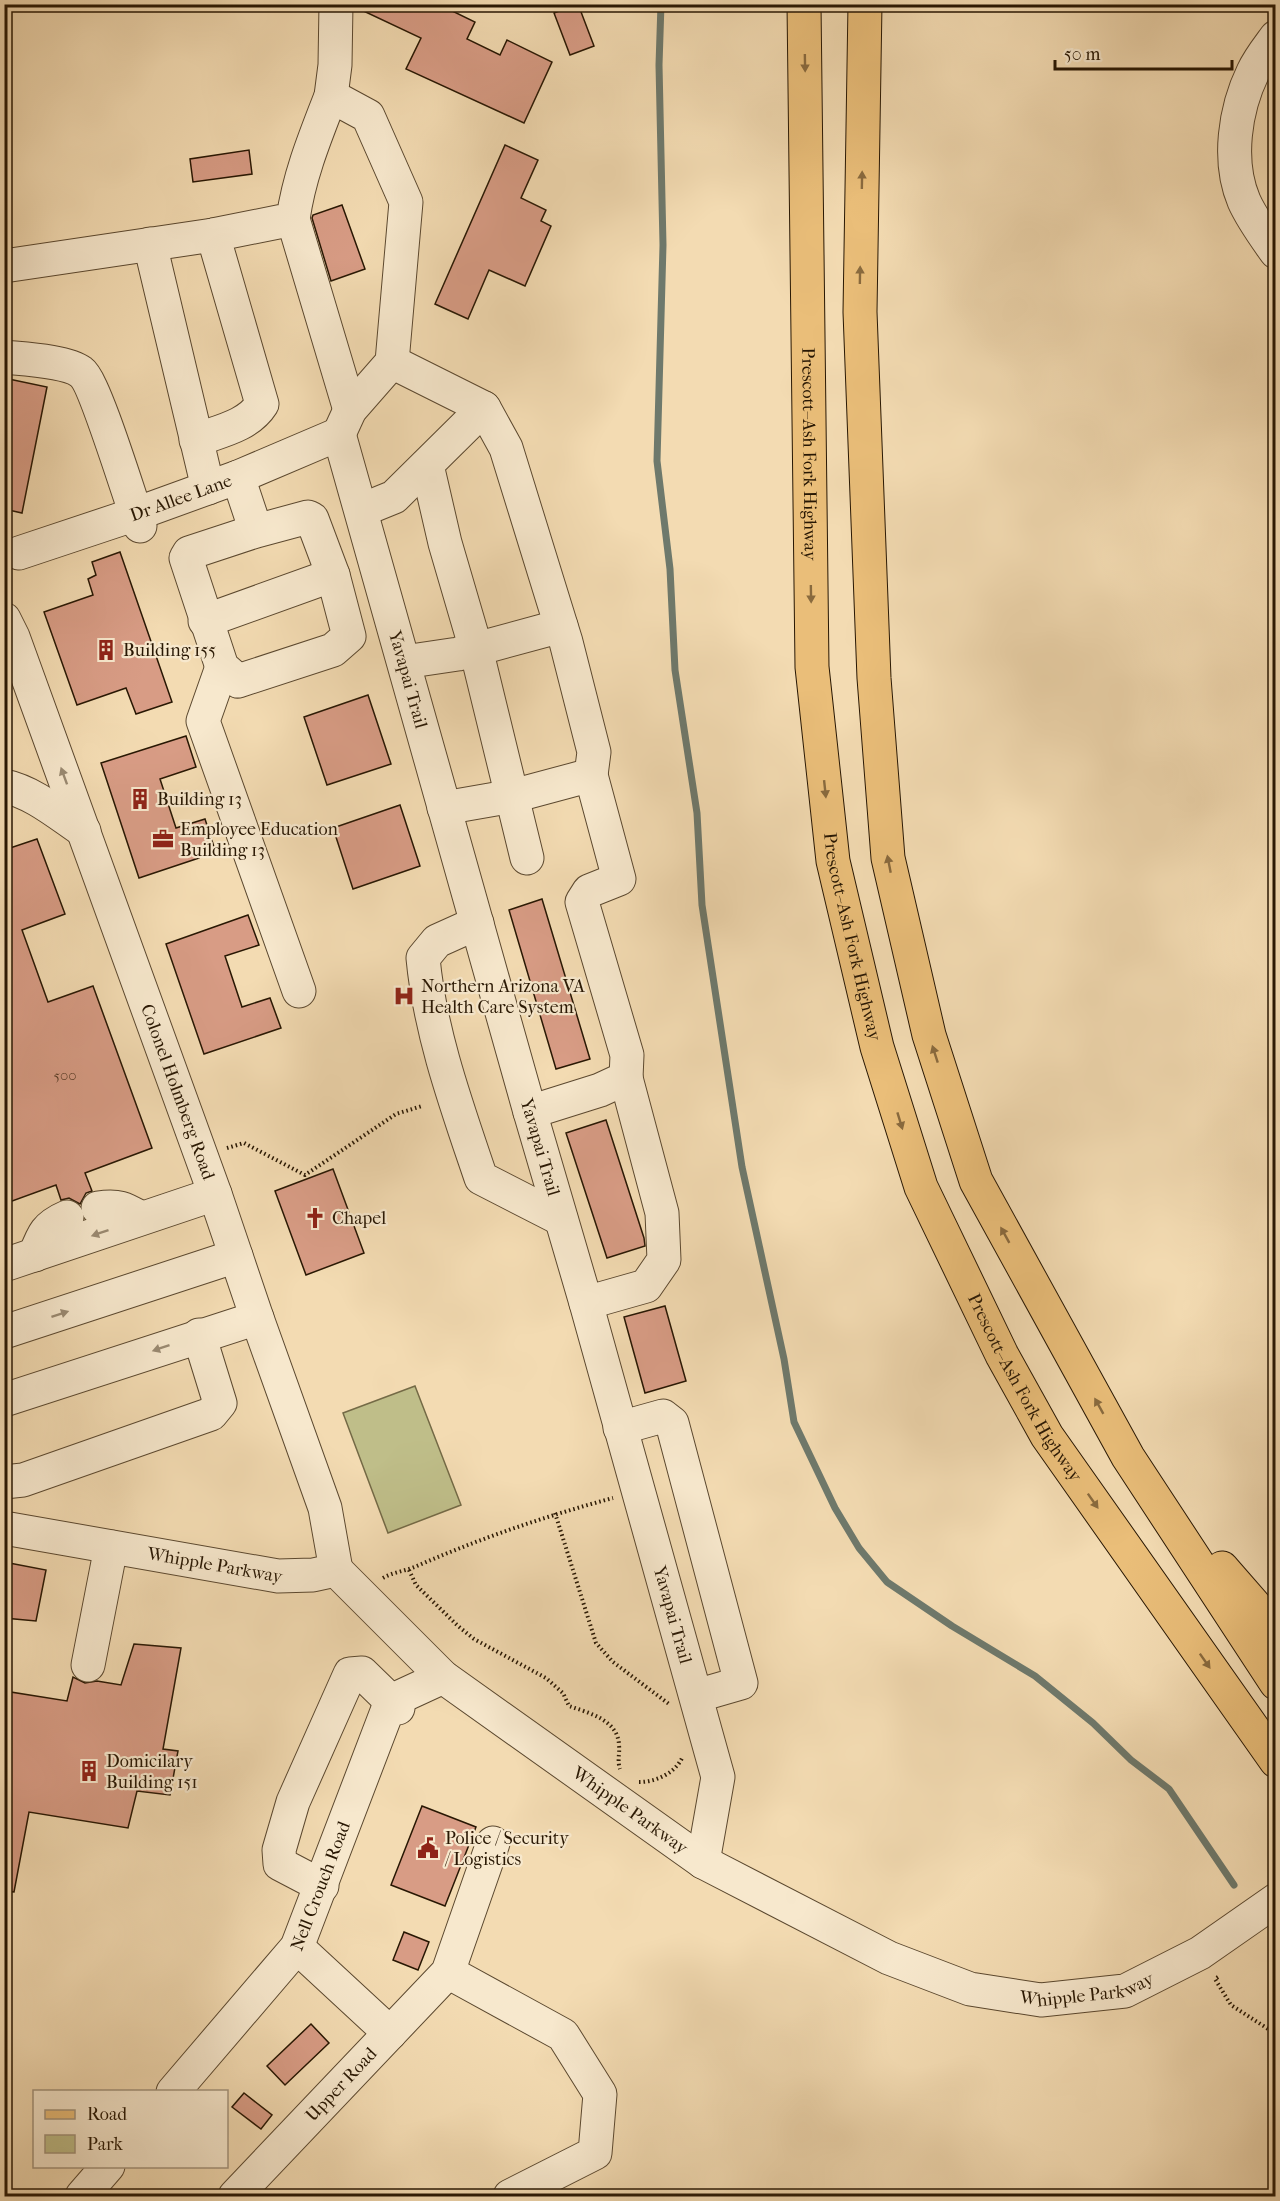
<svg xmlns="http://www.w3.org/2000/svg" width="1280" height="2201" viewBox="0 0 1280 2201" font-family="'IM FELL French Canon',serif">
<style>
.green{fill:#bfbe89;stroke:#746a46;stroke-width:1.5}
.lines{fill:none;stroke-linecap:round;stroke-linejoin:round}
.stream{stroke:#6e796c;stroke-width:7}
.building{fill:#d89c85;stroke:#281703;stroke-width:1.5}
.minor-casing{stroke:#5b482f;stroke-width:35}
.major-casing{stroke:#281703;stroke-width:35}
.path{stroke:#281703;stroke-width:4;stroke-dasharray:1.5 3;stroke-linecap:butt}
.minor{stroke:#f7e8cd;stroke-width:33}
.major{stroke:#eabe79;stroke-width:33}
.oneway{fill:#896a3e}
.oneway2{fill:#9a8a72}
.labels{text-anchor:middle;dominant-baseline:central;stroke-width:4.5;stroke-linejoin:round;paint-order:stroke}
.number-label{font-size:15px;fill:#543824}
.street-label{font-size:18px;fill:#281703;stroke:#f7e8cd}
.poi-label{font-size:18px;fill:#281703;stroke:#f7e8cd;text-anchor:start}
</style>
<rect width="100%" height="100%" fill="#f3dbb2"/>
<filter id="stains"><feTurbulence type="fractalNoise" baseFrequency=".00333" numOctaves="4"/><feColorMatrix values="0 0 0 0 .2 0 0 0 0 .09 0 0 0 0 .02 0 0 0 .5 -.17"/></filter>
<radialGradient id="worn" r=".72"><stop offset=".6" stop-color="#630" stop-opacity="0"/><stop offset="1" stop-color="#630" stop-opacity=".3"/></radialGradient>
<polygon class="green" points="415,1386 461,1505 388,1533 343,1413"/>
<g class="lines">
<polyline class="stream" points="661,4 659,65 663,245 657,461 670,569 675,670 697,813 702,905 742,1167 784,1359 794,1422 835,1508 859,1548 887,1582 952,1626 1035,1676 1093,1723 1131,1760 1169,1789 1234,1885"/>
</g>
<g class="building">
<polygon points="355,4 438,4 475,22 467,39 500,55 507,40 552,62 524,123 406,69 421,38 355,7"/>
<polygon points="578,4 594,46 570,55 554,13"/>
<polygon points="505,145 538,160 521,198 546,210 541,221 551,226 525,286 489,270 468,319 435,304"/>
<polygon points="249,150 252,174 193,182 190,159"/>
<polygon points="342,205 365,269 331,281 312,218 313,215"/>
<polygon points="4,378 47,387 22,513 4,509"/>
<polygon points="120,552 172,702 136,714 126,688 77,705 44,612 93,595 88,579 96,575 92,562"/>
<polygon points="368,695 391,764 327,785 304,717"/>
<polygon points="186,736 196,767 160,779 176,828 205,819 215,850 198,855 199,858 139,878 101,763"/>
<polygon points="400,805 420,866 353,889 333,828"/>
<polygon points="37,839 65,914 22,930 48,1002 93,986 152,1148 85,1173 92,1191 86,1193 80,1204 69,1198 61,1200 56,1185 4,1204 4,850"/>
<polygon points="542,899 590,1059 556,1069 509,910"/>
<polygon points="248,915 259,945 225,956 242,1007 270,998 281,1028 204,1054 166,944"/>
<polygon points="606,1120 644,1238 645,1246 607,1258 566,1133"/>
<polygon points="333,1169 364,1253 306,1275 275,1191"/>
<polygon points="665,1306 686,1381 645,1393 624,1317"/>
<polygon points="4,1562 46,1570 36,1621 4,1618"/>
<polygon points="134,1644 181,1648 163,1749 178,1751 170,1795 137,1791 128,1828 29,1812 14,1892 4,1891 4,1691 67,1701 73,1677 85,1683 97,1681 121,1685"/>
<polygon points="422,1806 476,1827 445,1906 391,1885"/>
<polygon points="404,1932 429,1942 418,1970 393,1960"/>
<polygon points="311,2024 329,2043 285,2085 267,2066"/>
<polygon points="244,2093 272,2115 261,2129 232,2107"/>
</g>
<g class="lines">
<defs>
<g id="minor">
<path d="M1276,37C1268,48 1259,59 1253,72C1235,109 1227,161 1244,201C1252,219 1264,235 1276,252"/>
<polyline points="331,96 335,65 336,4"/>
<polyline points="293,219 350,410"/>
<polyline points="150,244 208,488"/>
<path d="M4,266L213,235L293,219C299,176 315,137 331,96L368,116L406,202L392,362L350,410L339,434"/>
<path d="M4,357C23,359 67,361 81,372C95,382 131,502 140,526"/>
<polyline points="392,362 484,408 506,448 566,642 594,752 591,775 513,796 444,808"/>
<path id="s1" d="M339,434L530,1112L586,1303L718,1777L703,1862"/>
<path d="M196,440C220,431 248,426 262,404L213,235"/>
<polyline points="427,465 445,543 476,649 527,858"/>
<polyline points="238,477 256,531 189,553 186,558 222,667 238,681 333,650 349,636 333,575 312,519 308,517 256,531"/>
<polyline points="362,510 394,497 484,408"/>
<path id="s2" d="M19,553L136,514L238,477L339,434"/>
<path id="s3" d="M4,619L13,637L215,1194L257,1318L325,1508L336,1570"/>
<polyline points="205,621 333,575"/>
<polyline points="404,662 458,654 561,626"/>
<polyline points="222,667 203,721 299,991"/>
<path d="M4,786C33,792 60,815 84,831"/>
<path d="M477,923L437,941L423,958C430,1033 457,1107 481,1178L561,1219"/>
<polyline points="530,1112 600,1090 626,1078 627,1055 582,902 589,891 619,879 591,775"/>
<path d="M98,1208C118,1205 124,1208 141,1218"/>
<path d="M35,1255C43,1234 46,1226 67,1217"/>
<polyline points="4,1265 215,1194"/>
<polyline points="586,1303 646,1286 664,1260 662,1213 626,1078"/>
<polyline points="4,1332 236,1256"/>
<polyline points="4,1400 257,1318"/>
<polyline points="620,1428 663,1416 672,1423 741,1683 696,1696"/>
<polyline points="4,1482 23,1480 211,1414 220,1403 199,1335"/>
<path id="s4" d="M4,1528L278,1576L313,1575L336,1570"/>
<path id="s5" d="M336,1570L443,1677L703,1862L889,1958L970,1989L1041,2000L1125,1991L1200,1953L1276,1900"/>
<polyline points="88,1665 111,1547"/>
<polyline points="322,1886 280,1864 279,1850 293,1802 350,1674 362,1673 398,1708"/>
<polyline points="297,1947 390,2033"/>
<polyline points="448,1972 563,2035 600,2094 595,2153 510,2196"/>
<path id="s6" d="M173,2092L297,1947L391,1701L443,1677"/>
<polyline points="82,2196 108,2166"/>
<path id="s7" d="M235,2196L448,1972L493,1843"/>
</g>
<g id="major">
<path id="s8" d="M804,4L812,667L833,861L877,1047L921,1187L1002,1355L1047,1436L1276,1761"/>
<polyline points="865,4 860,312 874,678 888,858 929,1035 976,1181 1128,1457 1276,1683"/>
<polyline points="1222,1568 1276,1630"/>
</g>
</defs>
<use href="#minor" class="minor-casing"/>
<use href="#major" class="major-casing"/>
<g class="path">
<polyline points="4,7 8,4"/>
<polyline points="227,1148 244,1143 305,1175 396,1114 422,1106"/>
<polyline points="555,1513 596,1643 613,1662 669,1704"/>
<path d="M409,1570L416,1585L458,1626L474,1639L546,1678L563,1693L569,1706C589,1713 618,1720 619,1745C620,1754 617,1760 620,1769"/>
<path d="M383,1578C393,1572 406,1571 417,1566C481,1538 546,1516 613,1498"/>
<path d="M639,1782C656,1782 675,1773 682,1758"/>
<polyline points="1218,1977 1215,1979 1231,2005 1276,2034"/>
</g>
<use href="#minor" class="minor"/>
<use href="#major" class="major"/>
</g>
<defs><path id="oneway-solid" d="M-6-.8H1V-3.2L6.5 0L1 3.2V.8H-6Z" transform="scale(1.5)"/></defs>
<g class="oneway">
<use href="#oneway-solid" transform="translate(805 63) rotate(89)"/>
<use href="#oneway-solid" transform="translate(862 180) rotate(-89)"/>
<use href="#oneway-solid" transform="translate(860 275) rotate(-89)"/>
<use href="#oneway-solid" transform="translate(811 594) rotate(89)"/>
<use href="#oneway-solid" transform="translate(825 789) rotate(84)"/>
<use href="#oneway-solid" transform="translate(889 864) rotate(-101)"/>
<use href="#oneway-solid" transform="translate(935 1054) rotate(-108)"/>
<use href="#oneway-solid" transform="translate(900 1121) rotate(73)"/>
<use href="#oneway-solid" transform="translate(1005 1235) rotate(-119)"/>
<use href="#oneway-solid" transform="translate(1099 1406) rotate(-119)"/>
<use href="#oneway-solid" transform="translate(1093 1501) rotate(55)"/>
<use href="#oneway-solid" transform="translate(1205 1661) rotate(55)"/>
</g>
<g class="oneway2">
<use href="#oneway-solid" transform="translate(64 776) rotate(-110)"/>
<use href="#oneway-solid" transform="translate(100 1233) rotate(161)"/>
<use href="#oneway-solid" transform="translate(60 1314) rotate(-18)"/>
<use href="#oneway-solid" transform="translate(161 1348) rotate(161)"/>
</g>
<defs>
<symbol id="building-bare" viewBox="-9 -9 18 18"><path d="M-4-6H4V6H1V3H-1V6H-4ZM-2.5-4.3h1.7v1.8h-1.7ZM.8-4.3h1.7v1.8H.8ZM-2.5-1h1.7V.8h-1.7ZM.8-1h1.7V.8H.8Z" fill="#8f2418" stroke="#f7e8cd" stroke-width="2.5" paint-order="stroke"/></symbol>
<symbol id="office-bare" viewBox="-9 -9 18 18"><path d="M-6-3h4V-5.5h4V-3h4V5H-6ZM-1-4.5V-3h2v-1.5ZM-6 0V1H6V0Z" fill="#8f2418" stroke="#f7e8cd" stroke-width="2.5" paint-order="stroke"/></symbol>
<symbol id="hospital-bare" viewBox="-9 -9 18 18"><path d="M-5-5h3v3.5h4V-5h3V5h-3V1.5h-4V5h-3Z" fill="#8f2418" stroke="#f7e8cd" stroke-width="2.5" paint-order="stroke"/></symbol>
<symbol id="church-bare" viewBox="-9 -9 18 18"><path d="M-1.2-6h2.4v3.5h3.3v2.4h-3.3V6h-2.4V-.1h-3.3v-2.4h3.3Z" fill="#8f2418" stroke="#f7e8cd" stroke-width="2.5" paint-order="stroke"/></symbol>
<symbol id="civic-bare" viewBox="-9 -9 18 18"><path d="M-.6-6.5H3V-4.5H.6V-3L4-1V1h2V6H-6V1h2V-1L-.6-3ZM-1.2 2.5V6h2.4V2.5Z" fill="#8f2418" stroke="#f7e8cd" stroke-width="2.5" paint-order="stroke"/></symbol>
</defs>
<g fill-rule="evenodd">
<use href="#building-bare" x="91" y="635" width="30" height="30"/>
<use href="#building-bare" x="125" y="784" width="30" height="30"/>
<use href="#office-bare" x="148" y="824" width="30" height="30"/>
<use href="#hospital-bare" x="389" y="981" width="30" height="30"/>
<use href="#church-bare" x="300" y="1203" width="30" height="30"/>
<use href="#building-bare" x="74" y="1756" width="30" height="30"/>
<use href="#civic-bare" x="413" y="1833" width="30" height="30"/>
</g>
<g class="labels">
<g class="number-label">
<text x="65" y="1075">500</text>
</g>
<g class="street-label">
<text stroke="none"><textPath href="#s8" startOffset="450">Prescott–Ash Fork Highway</textPath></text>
<text stroke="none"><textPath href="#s2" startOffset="171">Dr Allee Lane</textPath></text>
<text stroke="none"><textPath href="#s1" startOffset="255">Yavapai Trail</textPath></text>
<text stroke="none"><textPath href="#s8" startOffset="936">Prescott–Ash Fork Highway</textPath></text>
<text stroke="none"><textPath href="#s3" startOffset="504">Colonel Holmberg Road</textPath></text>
<text stroke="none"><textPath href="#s1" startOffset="741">Yavapai Trail</textPath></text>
<text stroke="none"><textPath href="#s8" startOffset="1422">Prescott–Ash Fork Highway</textPath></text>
<text stroke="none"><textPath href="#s4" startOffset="214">Whipple Parkway</textPath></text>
<text stroke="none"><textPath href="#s1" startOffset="1227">Yavapai Trail</textPath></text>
<text stroke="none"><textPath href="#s5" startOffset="381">Whipple Parkway</textPath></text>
<text stroke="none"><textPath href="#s6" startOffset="256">Nell Crouch Road</textPath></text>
<text stroke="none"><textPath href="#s5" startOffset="885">Whipple Parkway</textPath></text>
<text stroke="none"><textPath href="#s7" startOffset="154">Upper Road</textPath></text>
</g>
<g class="poi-label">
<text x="123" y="650">Building 155</text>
<text x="157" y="799">Building 13</text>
<text x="180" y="829">Employee Education<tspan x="180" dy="21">Building 13</tspan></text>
<text x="421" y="986">Northern Arizona VA<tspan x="421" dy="21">Health Care System</tspan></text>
<text x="332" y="1218">Chapel</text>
<text x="106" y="1761">Domicilary<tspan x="106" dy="21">Building 151</tspan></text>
<text x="445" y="1838">Police / Security<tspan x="445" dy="21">/ Logistics</tspan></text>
</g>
</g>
<rect width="1280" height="2201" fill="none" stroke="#f3dbb2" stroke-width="24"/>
<rect x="6" y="6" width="1268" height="2189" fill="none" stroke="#281703" stroke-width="3"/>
<rect x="12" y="12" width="1256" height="2177" fill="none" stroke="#281703" stroke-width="1.5"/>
<rect x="33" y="2090" width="195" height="78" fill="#f7e8cd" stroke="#a4947c" stroke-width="1.5"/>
<rect x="45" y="2110" width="30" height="9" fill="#eabe79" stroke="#a4947c" stroke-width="1.5"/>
<text x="87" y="2120" font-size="18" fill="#281703">Road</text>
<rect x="45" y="2135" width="30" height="18" fill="#bfbe89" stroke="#a4947c" stroke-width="1.5"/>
<text x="87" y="2150" font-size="18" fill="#281703">Park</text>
<path d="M1055 60v9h177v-9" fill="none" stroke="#281703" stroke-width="3"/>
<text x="1064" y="60" font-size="18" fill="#281703" stroke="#f7e8cd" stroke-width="4.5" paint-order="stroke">50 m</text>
<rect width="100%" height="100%" filter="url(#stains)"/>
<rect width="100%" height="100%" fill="url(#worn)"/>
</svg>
